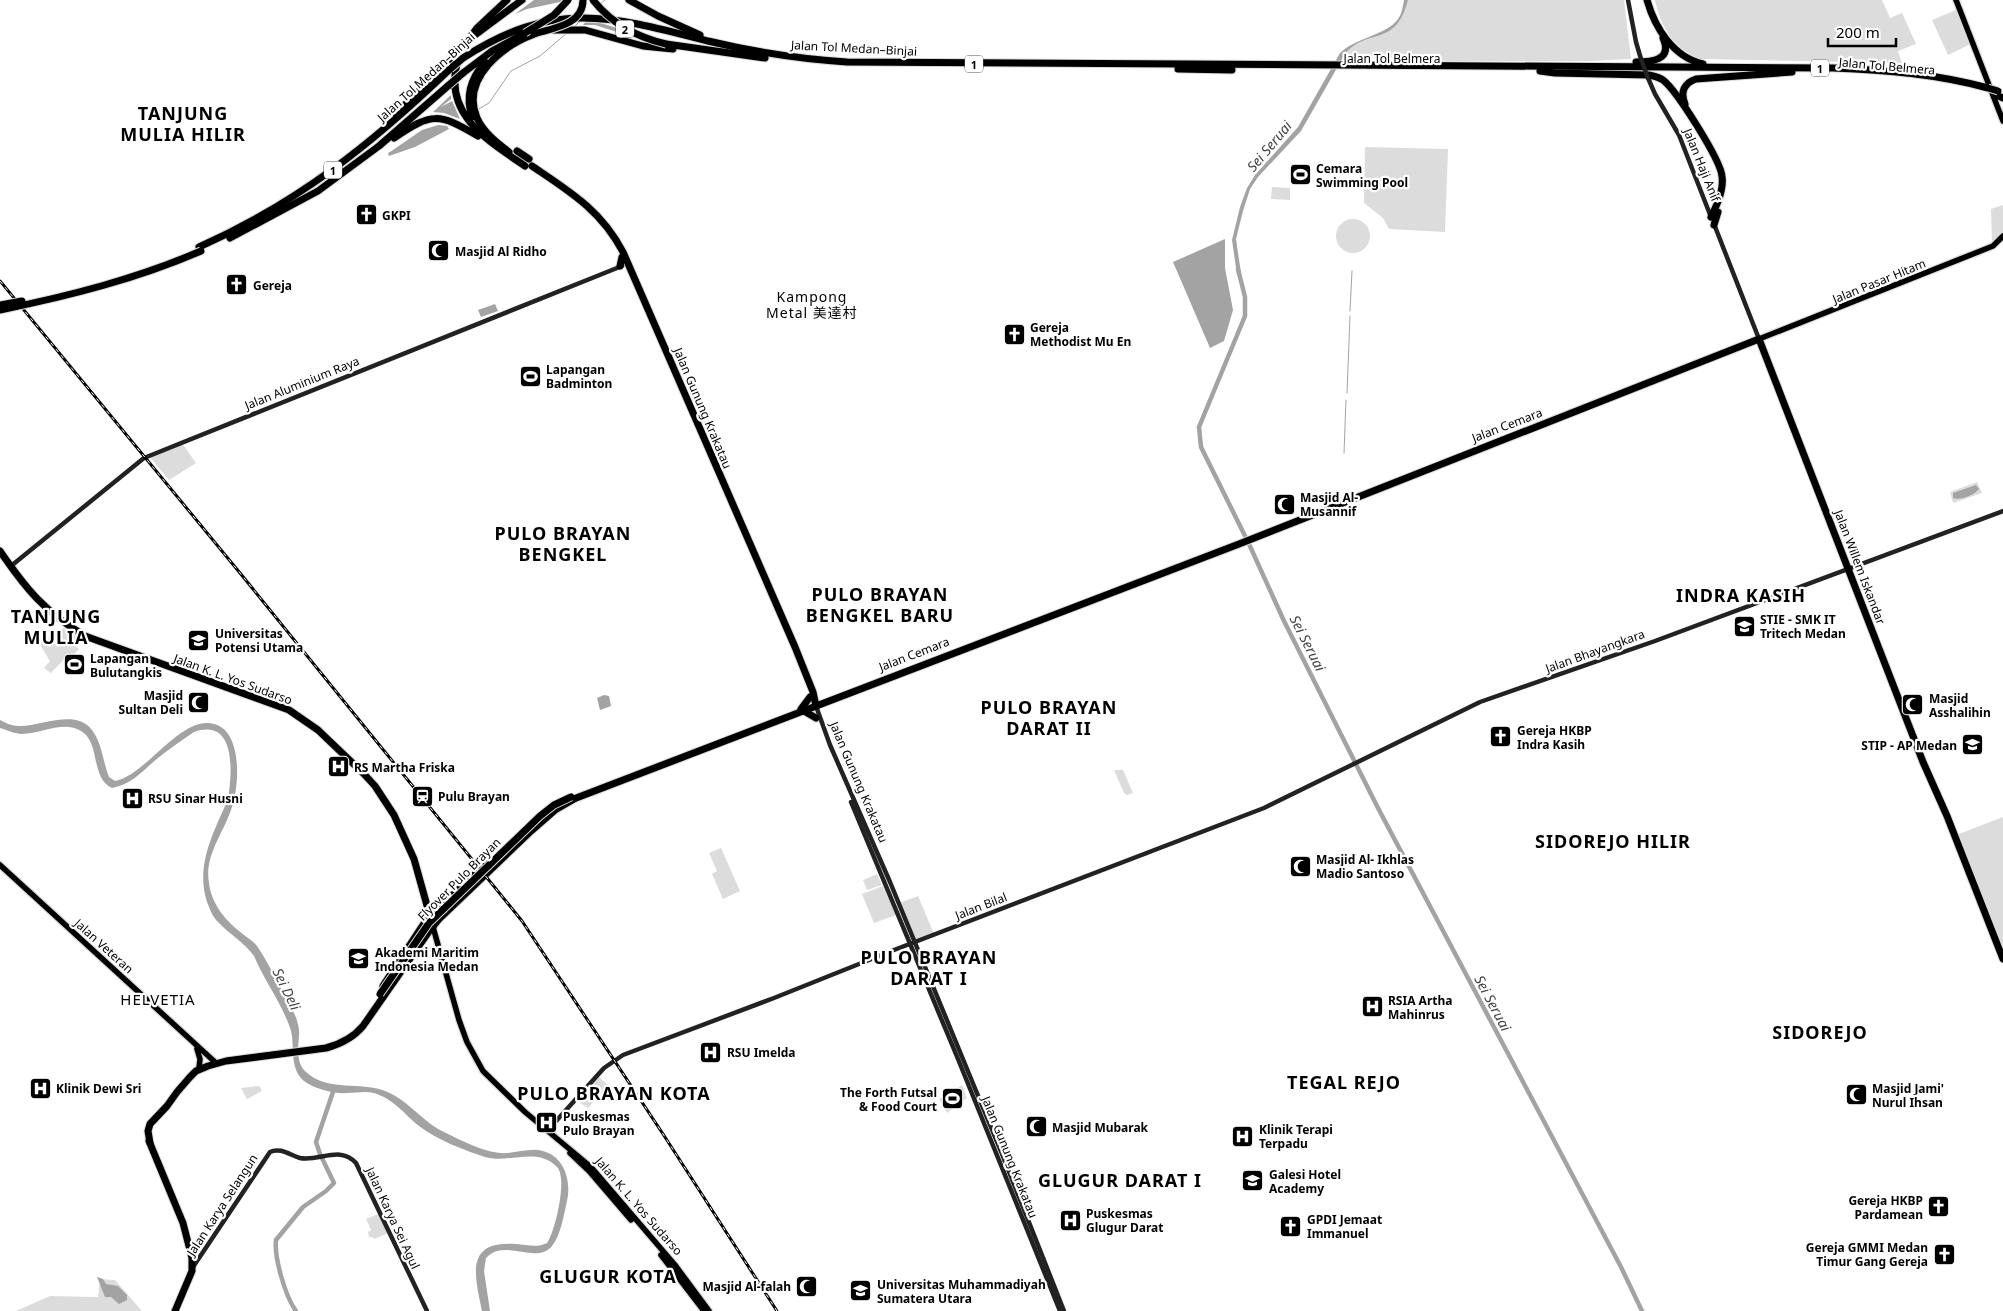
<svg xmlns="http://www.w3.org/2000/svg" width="2003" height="1311" viewBox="0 0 2003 1311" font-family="'Noto Sans','Noto Sans SC',sans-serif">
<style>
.green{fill:#dcdcdc}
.water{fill:#a3a3a3}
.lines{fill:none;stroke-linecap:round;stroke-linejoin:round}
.stream{stroke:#a3a3a3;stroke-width:1}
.river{stroke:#a3a3a3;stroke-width:4.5}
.primary-casing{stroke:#dbdbdb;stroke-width:8}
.highway-casing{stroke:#dbdbdb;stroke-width:9}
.secondary{stroke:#222;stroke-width:4.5}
.primary{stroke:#000;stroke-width:5.5}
.highway{stroke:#000;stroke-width:7}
.rail-casing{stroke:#000;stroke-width:3}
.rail{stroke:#fff;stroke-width:1;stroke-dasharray:4;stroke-linecap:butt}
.highway-bridge-casing{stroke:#dbdbdb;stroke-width:9;stroke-linecap:butt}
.secondary-bridge{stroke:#222;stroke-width:4.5}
.highway-bridge{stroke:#000;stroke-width:7}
.labels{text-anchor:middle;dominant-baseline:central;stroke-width:4.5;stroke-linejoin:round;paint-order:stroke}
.shield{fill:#fff;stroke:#4c4c4c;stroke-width:1}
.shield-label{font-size:11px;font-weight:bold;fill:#000}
.street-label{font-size:12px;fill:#000;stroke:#fff}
.poi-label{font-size:12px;font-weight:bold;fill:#000;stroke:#fff;text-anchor:start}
.water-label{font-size:14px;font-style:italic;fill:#444;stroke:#fff}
.neighbourhood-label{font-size:14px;letter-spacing:1px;fill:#000;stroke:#fff}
.quarter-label{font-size:15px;letter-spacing:1px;fill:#000;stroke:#fff}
.district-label{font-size:18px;font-weight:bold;letter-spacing:1px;fill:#000;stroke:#fff}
</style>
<rect width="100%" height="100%" fill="#fff"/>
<g class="green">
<path d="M1408,0H1624L1631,59L1590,61H1448L1408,58L1343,57C1361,27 1395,48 1408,0Z"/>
<path d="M1655,0H1882L1890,18L1902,13L1916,44L1898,51L1902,63L1701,59C1674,49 1661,28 1655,0Z"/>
<polygon points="1956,10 1971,44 1948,55 1932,20"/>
<polygon points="1365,147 1448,149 1445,232 1389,229 1383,218 1364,203"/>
<polygon points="1272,187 1290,188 1290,200 1271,199"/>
<polygon points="2003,205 2003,232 1992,244 1991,209"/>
<circle cx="1353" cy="236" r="17"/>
<polygon points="182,443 196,463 169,480 150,457"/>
<polygon points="1977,482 1982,493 1953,503 1950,492"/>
<polygon points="64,628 80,637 74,645 79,649 72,656 69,654 51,673 44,668 50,661 39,643"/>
<polygon points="1114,770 1123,770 1133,793 1127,795 1124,793"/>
<polygon points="2003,817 2003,953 1958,837 1959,834"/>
<polygon points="721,848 740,891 723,899 712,874 717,871 709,853"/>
<polygon points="877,874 882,885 867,890 863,880"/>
<polygon points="883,886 896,915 874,923 862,894"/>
<polygon points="918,896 934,934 916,940 899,903"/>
<polygon points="598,1076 609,1086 588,1108 576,1100"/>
<polygon points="962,1085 967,1098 947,1113 939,1099 945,1095 946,1097"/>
<polygon points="259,1086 262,1091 247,1099 241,1088"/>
<polygon points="378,1214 388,1233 374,1239 372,1237 369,1237 368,1232 371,1230 366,1219"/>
<polygon points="100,1279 115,1280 142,1311 16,1311 50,1296 98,1297"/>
</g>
<g class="water">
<polygon points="534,0 562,0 560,2 527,9 515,14"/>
<path d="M1404,0H1408C1395,49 1369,26 1345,54L1301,131L1258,177L1250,189L1243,211L1236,239L1241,273L1237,275L1232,240L1240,207L1247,188L1255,175L1298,127L1340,53C1357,37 1387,35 1398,19C1402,14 1403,6 1404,0Z"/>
<polygon points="588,19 626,31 623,34 595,25 583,25"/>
<polygon points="451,95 451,99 441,107 452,101 460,119 444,113 433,112"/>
<polygon points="438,125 447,126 449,129 415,147 389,156 388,153 390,152 422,130"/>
<polygon points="1295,167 1304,168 1305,171 1302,177 1302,185 1294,184"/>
<polygon points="1225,239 1225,268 1233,310 1224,341 1210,348 1173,262"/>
<polygon points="495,304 498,311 481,317 478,310"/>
<path d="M1976,485L1979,489C1975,495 1959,501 1953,498V493Z"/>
<polygon points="604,695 609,696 611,706 600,710 597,698"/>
<path d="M0,720C6,723 12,726 18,726C41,727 75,708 92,730C102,743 103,762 109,777L115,781C145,775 176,723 207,723C243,723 240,783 232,807C224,833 204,855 209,883C211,902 224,919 239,931C245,936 252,940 257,946C270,965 280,988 292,1009C296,1016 300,1027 299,1036C298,1048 296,1063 306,1072C325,1090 355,1083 379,1089C406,1096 421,1122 446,1133C462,1141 482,1151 500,1153C512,1154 525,1149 538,1150C563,1153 572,1179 567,1201C564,1214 561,1235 552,1246C539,1262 515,1246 497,1251C493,1252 489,1255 486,1258L484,1271L490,1311H482C475,1276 464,1240 516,1244C527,1245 537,1248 547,1243C555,1232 568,1178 557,1167C537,1146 509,1164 485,1157C464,1150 437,1140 419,1126C404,1114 394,1099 374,1093C365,1091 356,1093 347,1093C335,1094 314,1089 304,1081C289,1068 295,1047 291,1031C284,1007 264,980 254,956C244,942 229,934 218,922C212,916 210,909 207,902C195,865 214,832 228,799C232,774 237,717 194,732C182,740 169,749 158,758C142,771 133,784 112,788C89,777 102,741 79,730C63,721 40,734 22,734C15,734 7,730 0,728Z"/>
<polygon points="97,1277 103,1279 106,1284 118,1286 127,1295 127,1300 119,1304 111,1297 105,1297"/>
</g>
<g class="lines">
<g class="stream">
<polyline points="600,4 605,0"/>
<polyline points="574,27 580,21"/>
<polyline points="477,110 489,103 511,71 540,56 567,33"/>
<polyline points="1350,311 1352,271"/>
<polyline points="1347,393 1350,316"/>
<polyline points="1344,453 1346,400"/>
</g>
<g class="river">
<polyline points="1238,269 1245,297 1245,316 1199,427 1201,447 1249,544 1284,621 1378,808 1621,1267 1642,1311"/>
<path d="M296,1311C285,1296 274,1257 276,1240L303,1207L326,1191L334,1183L320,1154L316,1142L334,1089"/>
</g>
<defs>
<g id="primary">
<polyline points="1956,0 2003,121"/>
<polyline points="1759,339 1993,246 2003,236"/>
<polyline points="0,865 216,1063"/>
<polyline points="433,927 459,1020 467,1042 483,1071 525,1112 591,1167 675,1265 709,1311"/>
<polyline points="197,1049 200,1059 199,1068"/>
<polyline points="570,1153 589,1171 631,1220"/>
<polyline points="661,1255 704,1311"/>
</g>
<g id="highway">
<polyline points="629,0 658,16 700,35"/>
<path d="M1647,0C1655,28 1673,57 1703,64"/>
<polyline points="554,30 585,30 643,46 673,49"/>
<polyline points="475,35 522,0"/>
<polyline points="466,43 477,28 507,0"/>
<polyline points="666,44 765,58"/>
<path d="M463,58C553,0 608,15 708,41C754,52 799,59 847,62L1833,68C1885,70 1937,74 1988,88"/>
<path d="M458,60C442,114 487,140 525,166"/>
<path d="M1636,62C1652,62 1673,60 1663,38"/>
<polyline points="1178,69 1232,70"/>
<path d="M1540,71L1555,73L1649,75C1654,76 1659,77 1663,80C1677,91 1720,159 1722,176C1724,190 1717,205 1711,217"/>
<polyline points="463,73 492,51 525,33"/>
<polyline points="1996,95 2003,98"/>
<path d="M1685,104C1680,92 1684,83 1696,79L1792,72"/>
<polyline points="396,114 457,52"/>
<path d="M472,117C465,96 471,78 485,62"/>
<path d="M394,138C432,112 439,113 478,136"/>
<polyline points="517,151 529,159"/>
<path d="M509,152C497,143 483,132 477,118C460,78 505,43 538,33"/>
<path d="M532,166C569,191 601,210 623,252L795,647L813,692L816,706"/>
<polyline points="1714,225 1718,212"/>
<polyline points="230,238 318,191 379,146 449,85"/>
<path d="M199,247C298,203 373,143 450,69"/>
<polyline points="620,266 622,257"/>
<path d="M0,551C26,589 45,612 85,636L289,710L318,730L364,774L375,786L394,815L414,859L433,927"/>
<polyline points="801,709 810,697"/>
<polyline points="804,711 816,718"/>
<polyline points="571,800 1239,544 1759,339 1923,762 1947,816 2003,959"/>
<polyline points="383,986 427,919 488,862"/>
<polyline points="149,1141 183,1223 192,1258 192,1271 175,1311"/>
<path d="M150,1143L148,1131L150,1124L167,1106L177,1092L190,1077L196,1071L208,1066L226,1061L326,1048C341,1044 353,1038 363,1026L430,930L439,919L531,831L555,810L574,799"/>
</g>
</defs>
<use href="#primary" class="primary-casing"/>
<use href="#highway" class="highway-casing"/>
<g class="secondary">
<polyline points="1628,0 1636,42 1641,59"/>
<polyline points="1648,78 1655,94 1679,135 1711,217"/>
<polyline points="1714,224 1759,339"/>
<polyline points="11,566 144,458 622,266"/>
<polyline points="816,706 830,745 890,882 1002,1154 1064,1311"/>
<polyline points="851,802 958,1059 1060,1311"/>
<polyline points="548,1130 604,1068 623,1055 774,998 894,950 1264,808 1480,702 1655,641 2003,511"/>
<path d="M193,1267L270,1152C280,1147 290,1155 300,1158C319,1162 340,1145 356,1163L427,1311"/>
</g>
<use href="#primary" class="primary"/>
<use href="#highway" class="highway"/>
<defs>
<polyline id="rail" points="0,281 240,573 522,921 663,1134 777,1311"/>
</defs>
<use href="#rail" class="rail-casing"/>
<use href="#rail" class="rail"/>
<defs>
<g id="highway-bridge">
<path d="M593,0C612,24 636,37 666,44"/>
<polyline points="525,33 554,15 568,0"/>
<path d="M534,34C553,28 583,25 583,0"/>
<polyline points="457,52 471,39"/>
<polyline points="450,69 463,58"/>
<polyline points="449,85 463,73"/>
<polyline points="1988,88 1998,91"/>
<polyline points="0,305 22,301"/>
<path d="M0,310C69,296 136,279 201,251"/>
<polyline points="380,994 429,923 540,816 554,805 571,797"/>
</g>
</defs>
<use href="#highway-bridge" class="highway-bridge-casing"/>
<polyline class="secondary-bridge" points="1641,59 1648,78"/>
<use href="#highway-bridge" class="highway-bridge"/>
</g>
<defs>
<symbol id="stadium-square" viewBox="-11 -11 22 22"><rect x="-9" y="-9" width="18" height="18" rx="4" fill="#000" stroke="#fff"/><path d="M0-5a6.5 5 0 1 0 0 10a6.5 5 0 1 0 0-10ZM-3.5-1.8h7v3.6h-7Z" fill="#fff"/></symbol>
<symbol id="church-square" viewBox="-11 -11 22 22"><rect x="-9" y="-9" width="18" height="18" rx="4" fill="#000" stroke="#fff"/><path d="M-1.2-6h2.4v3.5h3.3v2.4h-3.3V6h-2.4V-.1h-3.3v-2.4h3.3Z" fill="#fff"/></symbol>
<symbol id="mosque-square" viewBox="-11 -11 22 22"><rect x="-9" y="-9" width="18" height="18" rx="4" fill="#000" stroke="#fff"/><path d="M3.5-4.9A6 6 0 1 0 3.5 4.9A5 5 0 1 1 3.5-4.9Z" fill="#fff"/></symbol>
<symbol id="university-square" viewBox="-11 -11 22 22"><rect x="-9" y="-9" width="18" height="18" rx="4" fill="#000" stroke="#fff"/><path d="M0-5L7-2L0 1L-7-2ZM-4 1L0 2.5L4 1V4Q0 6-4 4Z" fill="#fff"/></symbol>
<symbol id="hospital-square" viewBox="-11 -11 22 22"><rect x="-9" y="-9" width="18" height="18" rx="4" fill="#000" stroke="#fff"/><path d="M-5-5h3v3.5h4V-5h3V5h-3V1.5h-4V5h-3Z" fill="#fff"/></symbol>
<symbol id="station-square" viewBox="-11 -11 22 22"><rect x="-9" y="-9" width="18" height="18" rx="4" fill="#000" stroke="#fff"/><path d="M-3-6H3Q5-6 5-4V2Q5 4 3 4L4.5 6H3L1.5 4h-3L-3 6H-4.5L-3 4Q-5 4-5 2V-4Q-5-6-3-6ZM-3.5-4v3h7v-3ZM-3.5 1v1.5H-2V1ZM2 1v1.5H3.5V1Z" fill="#fff"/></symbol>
</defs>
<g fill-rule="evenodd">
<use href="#stadium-square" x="1288" y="162" width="25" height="25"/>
<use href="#church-square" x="354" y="202" width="25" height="25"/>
<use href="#mosque-square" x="426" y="238" width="25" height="25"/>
<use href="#church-square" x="224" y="272" width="25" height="25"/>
<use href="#church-square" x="1002" y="322" width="25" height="25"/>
<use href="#stadium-square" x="518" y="364" width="25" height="25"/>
<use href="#mosque-square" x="1272" y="492" width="25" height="25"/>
<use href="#university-square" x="1732" y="614" width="25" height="25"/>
<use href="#university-square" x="186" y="628" width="25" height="25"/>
<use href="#stadium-square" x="62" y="652" width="25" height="25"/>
<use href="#mosque-square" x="186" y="690" width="25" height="25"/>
<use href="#mosque-square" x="1900" y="692" width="25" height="25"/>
<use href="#church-square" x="1488" y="724" width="25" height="25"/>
<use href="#university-square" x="1960" y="732" width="25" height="25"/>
<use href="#hospital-square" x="326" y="754" width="25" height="25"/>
<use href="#station-square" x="410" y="784" width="25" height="25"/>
<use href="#hospital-square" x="120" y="786" width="25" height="25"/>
<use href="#mosque-square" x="1288" y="854" width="25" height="25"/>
<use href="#university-square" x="346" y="946" width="25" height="25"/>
<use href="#hospital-square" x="1360" y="994" width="25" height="25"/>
<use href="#hospital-square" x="698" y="1040" width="25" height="25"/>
<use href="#hospital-square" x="28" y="1076" width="25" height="25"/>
<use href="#mosque-square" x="1844" y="1082" width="25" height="25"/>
<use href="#stadium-square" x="940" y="1086" width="25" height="25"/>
<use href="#hospital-square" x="534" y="1110" width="25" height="25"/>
<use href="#mosque-square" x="1024" y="1114" width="25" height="25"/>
<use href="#hospital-square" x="1230" y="1124" width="25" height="25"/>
<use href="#university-square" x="1240" y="1168" width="25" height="25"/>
<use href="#church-square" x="1926" y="1194" width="25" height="25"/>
<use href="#hospital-square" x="1058" y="1208" width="25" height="25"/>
<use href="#church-square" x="1278" y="1214" width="25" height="25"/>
<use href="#church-square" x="1932" y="1242" width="25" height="25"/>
<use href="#mosque-square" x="794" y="1274" width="25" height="25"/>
<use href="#university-square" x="848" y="1278" width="25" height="25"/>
</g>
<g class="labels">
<g class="shield">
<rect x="616" y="20.5" width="18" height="17" rx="4"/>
<rect x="965" y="55.5" width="18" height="17" rx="4"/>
<rect x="1811" y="59.5" width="18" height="17" rx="4"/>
<rect x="324" y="161.5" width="18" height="17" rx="4"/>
</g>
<g class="shield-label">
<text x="625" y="29">2</text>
<text x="974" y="64">1</text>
<text x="1820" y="68">1</text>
<text x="333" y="170">1</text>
</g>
<g class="street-label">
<text transform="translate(854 48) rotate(3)">Jalan Tol Medan–Binjai</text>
<text x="1392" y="58">Jalan Tol Belmera</text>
<text transform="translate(1887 66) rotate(5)">Jalan Tol Belmera</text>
<text transform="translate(426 77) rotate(-42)">Jalan Tol Medan–Binjai</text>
<text transform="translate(1702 165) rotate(68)">Jalan Haji Anif</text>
<text transform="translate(1879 281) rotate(-22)">Jalan Pasar Hitam</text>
<text transform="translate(302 383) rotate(-22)">Jalan Aluminium Raya</text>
<text transform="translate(703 408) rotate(67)">Jalan Gunung Krakatau</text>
<text transform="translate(1507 425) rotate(-21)">Jalan Cemara</text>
<text transform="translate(1860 567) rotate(69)">Jalan Willem Iskandar</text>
<text transform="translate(1595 651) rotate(-20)">Jalan Bhayangkara</text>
<text transform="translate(914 654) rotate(-21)">Jalan Cemara</text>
<text transform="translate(233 679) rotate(20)">Jalan K. L. Yos Sudarso</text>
<text transform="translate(859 782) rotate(67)">Jalan Gunung Krakatau</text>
<text transform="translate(459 879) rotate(-45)">Flyover Pulo Brayan</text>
<text transform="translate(981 906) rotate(-21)">Jalan Bilal</text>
<text transform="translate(104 946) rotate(42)">Jalan Veteran</text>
<text transform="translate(1010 1157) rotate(68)">Jalan Gunung Krakatau</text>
<text transform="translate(222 1205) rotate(-57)">Jalan Karya Selangun</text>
<text transform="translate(639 1206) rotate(49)">Jalan K. L. Yos Sudarso</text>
<text transform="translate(393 1218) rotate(65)">Jalan Karya Sei Agul</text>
</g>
<g class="poi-label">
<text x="1316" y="168">Cemara<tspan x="1316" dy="14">Swimming Pool</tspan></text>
<text x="382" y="215">GKPI</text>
<text x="455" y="251">Masjid Al Ridho</text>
<text x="253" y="285">Gereja</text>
<text x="1030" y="327">Gereja<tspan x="1030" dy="14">Methodist Mu En</tspan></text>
<text x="546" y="369">Lapangan<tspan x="546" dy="14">Badminton</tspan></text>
<text x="1300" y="497">Masjid Al-<tspan x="1300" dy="14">Musannif</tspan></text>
<text x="1760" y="619">STIE - SMK IT<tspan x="1760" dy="14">Tritech Medan</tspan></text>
<text x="215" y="633">Universitas<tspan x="215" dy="14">Potensi Utama</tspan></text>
<text x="90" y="658">Lapangan<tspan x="90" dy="14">Bulutangkis</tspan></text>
<text x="183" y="695" text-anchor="end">Masjid<tspan x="183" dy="14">Sultan Deli</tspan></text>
<text x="1929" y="698">Masjid<tspan x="1929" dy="14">Asshalihin</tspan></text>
<text x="1517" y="730">Gereja HKBP<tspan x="1517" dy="14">Indra Kasih</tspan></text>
<text x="1957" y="745" text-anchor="end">STIP - AP Medan</text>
<text x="354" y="767">RS Martha Friska</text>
<text x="438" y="796">Pulu Brayan</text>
<text x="148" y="798">RSU Sinar Husni</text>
<text x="1316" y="859">Masjid Al- Ikhlas<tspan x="1316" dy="14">Madio Santoso</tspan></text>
<text x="375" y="952">Akademi Maritim<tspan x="375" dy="14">Indonesia Medan</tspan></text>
<text x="1388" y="1000">RSIA Artha<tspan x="1388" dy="14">Mahinrus</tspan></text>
<text x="727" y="1052">RSU Imelda</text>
<text x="56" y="1088">Klinik Dewi Sri</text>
<text x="1872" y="1088">Masjid Jami'<tspan x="1872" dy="14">Nurul Ihsan</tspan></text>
<text x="937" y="1092" text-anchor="end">The Forth Futsal<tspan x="937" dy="14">&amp; Food Court</tspan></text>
<text x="563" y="1116">Puskesmas<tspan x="563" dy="14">Pulo Brayan</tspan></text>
<text x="1052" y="1127">Masjid Mubarak</text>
<text x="1259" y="1129">Klinik Terapi<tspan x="1259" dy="14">Terpadu</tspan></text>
<text x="1269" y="1174">Galesi Hotel<tspan x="1269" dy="14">Academy</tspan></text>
<text x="1923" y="1200" text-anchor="end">Gereja HKBP<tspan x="1923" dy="14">Pardamean</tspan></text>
<text x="1086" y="1213">Puskesmas<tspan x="1086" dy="14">Glugur Darat</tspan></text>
<text x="1307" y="1219">GPDI Jemaat<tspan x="1307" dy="14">Immanuel</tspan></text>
<text x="1928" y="1247" text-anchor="end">Gereja GMMI Medan<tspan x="1928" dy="14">Timur Gang Gereja</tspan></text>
<text x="877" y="1284">Universitas Muhammadiyah<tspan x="877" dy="14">Sumatera Utara</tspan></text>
<text x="791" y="1286" text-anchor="end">Masjid Al-falah</text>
</g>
<g class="water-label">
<text transform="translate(1269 146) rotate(-50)">Sei Seruai</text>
<text transform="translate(1308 643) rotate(63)">Sei Seruai</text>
<text transform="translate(287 989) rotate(64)">Sei Deli</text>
<text transform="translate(1493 1003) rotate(62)">Sei Seruai</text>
</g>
<g class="neighbourhood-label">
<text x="812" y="296">Kampong<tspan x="812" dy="16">Metal 美達村</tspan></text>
</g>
<g class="quarter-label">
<text x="158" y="999">HELVETIA</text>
</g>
<g class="district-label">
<text x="183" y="113">TANJUNG<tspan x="183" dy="21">MULIA HILIR</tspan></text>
<text x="563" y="533">PULO BRAYAN<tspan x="563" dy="21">BENGKEL</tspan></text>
<text x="880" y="594">PULO BRAYAN<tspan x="880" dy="21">BENGKEL BARU</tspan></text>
<text x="1741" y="595">INDRA KASIH</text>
<text x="56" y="616">TANJUNG<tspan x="56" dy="21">MULIA</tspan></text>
<text x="1049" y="707">PULO BRAYAN<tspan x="1049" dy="21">DARAT II</tspan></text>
<text x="1613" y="841">SIDOREJO HILIR</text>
<text x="929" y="957">PULO BRAYAN<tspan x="929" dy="21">DARAT I</tspan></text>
<text x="1820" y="1032">SIDOREJO</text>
<text x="1344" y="1082">TEGAL REJO</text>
<text x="614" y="1093">PULO BRAYAN KOTA</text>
<text x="1120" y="1180">GLUGUR DARAT I</text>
<text x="608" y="1276">GLUGUR KOTA</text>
</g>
</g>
<path d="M1828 38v8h68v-8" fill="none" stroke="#000000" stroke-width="2.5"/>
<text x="1836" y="38" font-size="15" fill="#000000" stroke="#ffffff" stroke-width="4" paint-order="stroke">200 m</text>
</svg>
